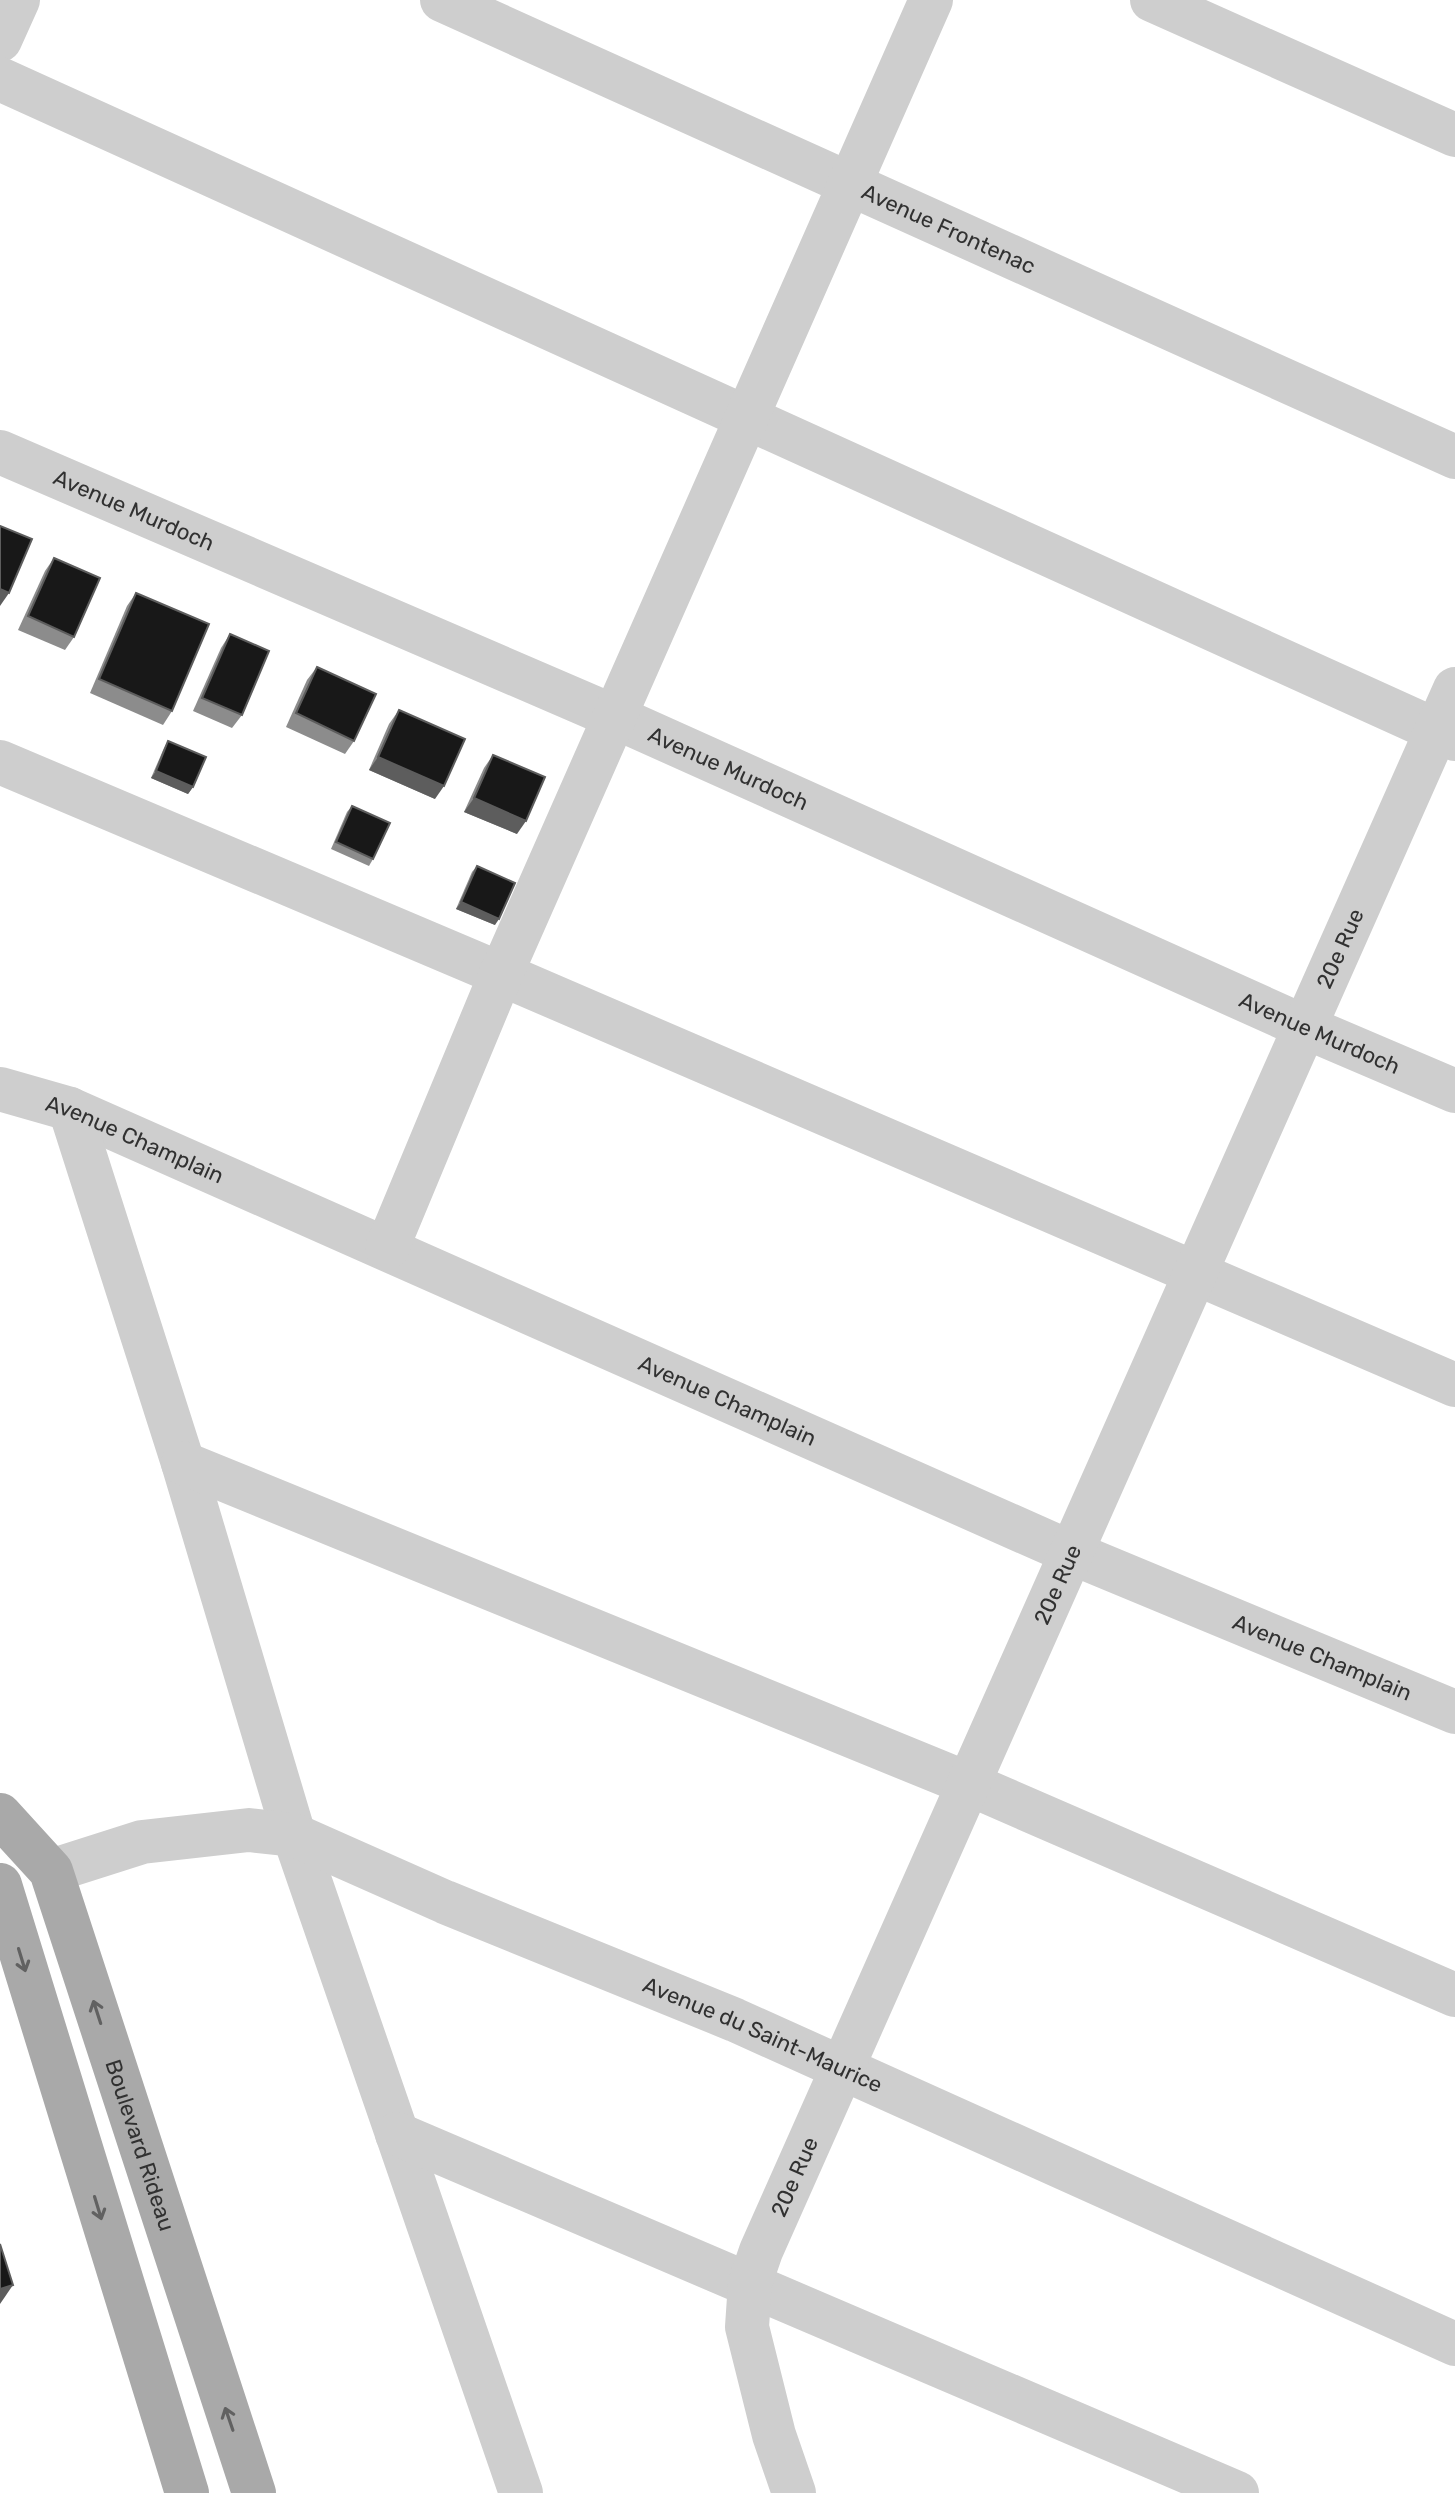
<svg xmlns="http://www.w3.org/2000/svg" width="1455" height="2493" viewBox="0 0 1455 2493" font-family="Rubik,sans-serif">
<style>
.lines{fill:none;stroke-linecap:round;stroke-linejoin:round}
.minor{stroke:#cecece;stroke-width:44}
.major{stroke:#a9a9a9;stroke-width:44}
.wall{fill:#8c8c8c}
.shaded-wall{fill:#5d5d5d}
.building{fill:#181818;stroke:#5d5d5d;stroke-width:2}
.oneway{stroke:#616161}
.labels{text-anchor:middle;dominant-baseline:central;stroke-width:8;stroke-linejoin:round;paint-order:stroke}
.street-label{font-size:22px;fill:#313131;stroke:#fff}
</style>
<rect width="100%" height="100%" fill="#fff"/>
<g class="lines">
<g class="minor">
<path id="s1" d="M442,0L1455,457"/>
<polyline points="1152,0 1455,135"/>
<polyline points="0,40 18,0"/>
<polyline points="0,79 1455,739"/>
<path id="s2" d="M0,452L615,717L1305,1027L1455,1091"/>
<polyline points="0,762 501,974 1455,1385"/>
<path id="s3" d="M0,1089L70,1109L1072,1553L1455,1712"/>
<polyline points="70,1109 183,1463 294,1835 521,2493"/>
<polyline points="387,1248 501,974 931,0"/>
<polyline points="183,1463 969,1784 1455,1995"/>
<path id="s4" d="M51,1871L142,1842L249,1830L294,1835L445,1902L735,2020L1455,2344"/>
<polyline points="397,2134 1237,2493"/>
<path id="s5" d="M794,2493L774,2435L747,2327L750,2283L761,2251L1455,689"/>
</g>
<g class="major">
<path id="s6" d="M0,1815L51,1871L254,2493"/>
<polyline points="0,1885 187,2493"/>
</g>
</g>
<g class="wall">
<polygon points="54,558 74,637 65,650 18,630 45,571"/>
<polygon points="136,593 172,711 163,725 90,693 127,606"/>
<polygon points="230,634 242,715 232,728 193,711 221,648"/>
<polygon points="317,667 354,741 345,754 286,727 307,680"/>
<polygon points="399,710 435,799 369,770 389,724"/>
<polygon points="168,741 193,787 188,794 151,778 164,748"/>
<polygon points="493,755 517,834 464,812 484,768"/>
<polygon points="352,806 373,859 369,866 331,849 347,812"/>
<polygon points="477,866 495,925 456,909 472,872"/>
</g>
<g class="shaded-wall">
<polygon points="0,589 9,593 0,606"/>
<polygon points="378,757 444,786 435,799 369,770"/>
<polygon points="156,771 193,787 188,794 151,778"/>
<polygon points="474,798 526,821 517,834 464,812"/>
<polygon points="461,902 499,919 495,925 456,909"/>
<polygon points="13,2285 0,2304 0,2289"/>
</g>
<g class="building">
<polygon points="0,526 32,539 9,593 0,589"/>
<polygon points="54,558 100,578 74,637 28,616"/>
<polygon points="136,593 209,624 172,711 99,679"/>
<polygon points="230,634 269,651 242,715 202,698"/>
<polygon points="317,667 376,694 354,741 296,713"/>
<polygon points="399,710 465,739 444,786 378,757"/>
<polygon points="168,741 206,757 193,787 156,771"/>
<polygon points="493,755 545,777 526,821 474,798"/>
<polygon points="352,806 390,823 373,859 336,842"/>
<polygon points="477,866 515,883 499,919 461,902"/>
<polygon points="0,2244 13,2285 0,2289"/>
</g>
<defs><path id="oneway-shaft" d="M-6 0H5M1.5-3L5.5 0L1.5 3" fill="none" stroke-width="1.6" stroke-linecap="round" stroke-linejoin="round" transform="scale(2)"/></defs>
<g class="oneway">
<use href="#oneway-shaft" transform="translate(22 1960) rotate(73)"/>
<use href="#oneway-shaft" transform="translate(97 2012) rotate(-108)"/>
<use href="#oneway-shaft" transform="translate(98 2208) rotate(73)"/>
<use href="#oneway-shaft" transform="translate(229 2419) rotate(-109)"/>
</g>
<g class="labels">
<g class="street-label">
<text stroke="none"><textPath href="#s1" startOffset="556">Avenue Frontenac</textPath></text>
<text stroke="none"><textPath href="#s2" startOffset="146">Avenue Murdoch</textPath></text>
<text stroke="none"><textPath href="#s2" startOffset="794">Avenue Murdoch</textPath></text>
<text stroke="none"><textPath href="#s5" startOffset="1676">20e Rue</textPath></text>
<text stroke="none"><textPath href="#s2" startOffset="1442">Avenue Murdoch</textPath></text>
<text stroke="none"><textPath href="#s3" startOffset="144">Avenue Champlain</textPath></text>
<text stroke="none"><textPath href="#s3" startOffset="792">Avenue Champlain</textPath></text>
<text stroke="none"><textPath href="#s5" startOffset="980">20e Rue</textPath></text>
<text stroke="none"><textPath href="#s3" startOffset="1440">Avenue Champlain</textPath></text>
<text stroke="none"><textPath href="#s4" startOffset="758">Avenue du Saint-Maurice</textPath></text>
<text stroke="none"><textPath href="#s6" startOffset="364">Boulevard Rideau</textPath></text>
<text stroke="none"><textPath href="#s5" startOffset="332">20e Rue</textPath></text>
</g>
</g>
</svg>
